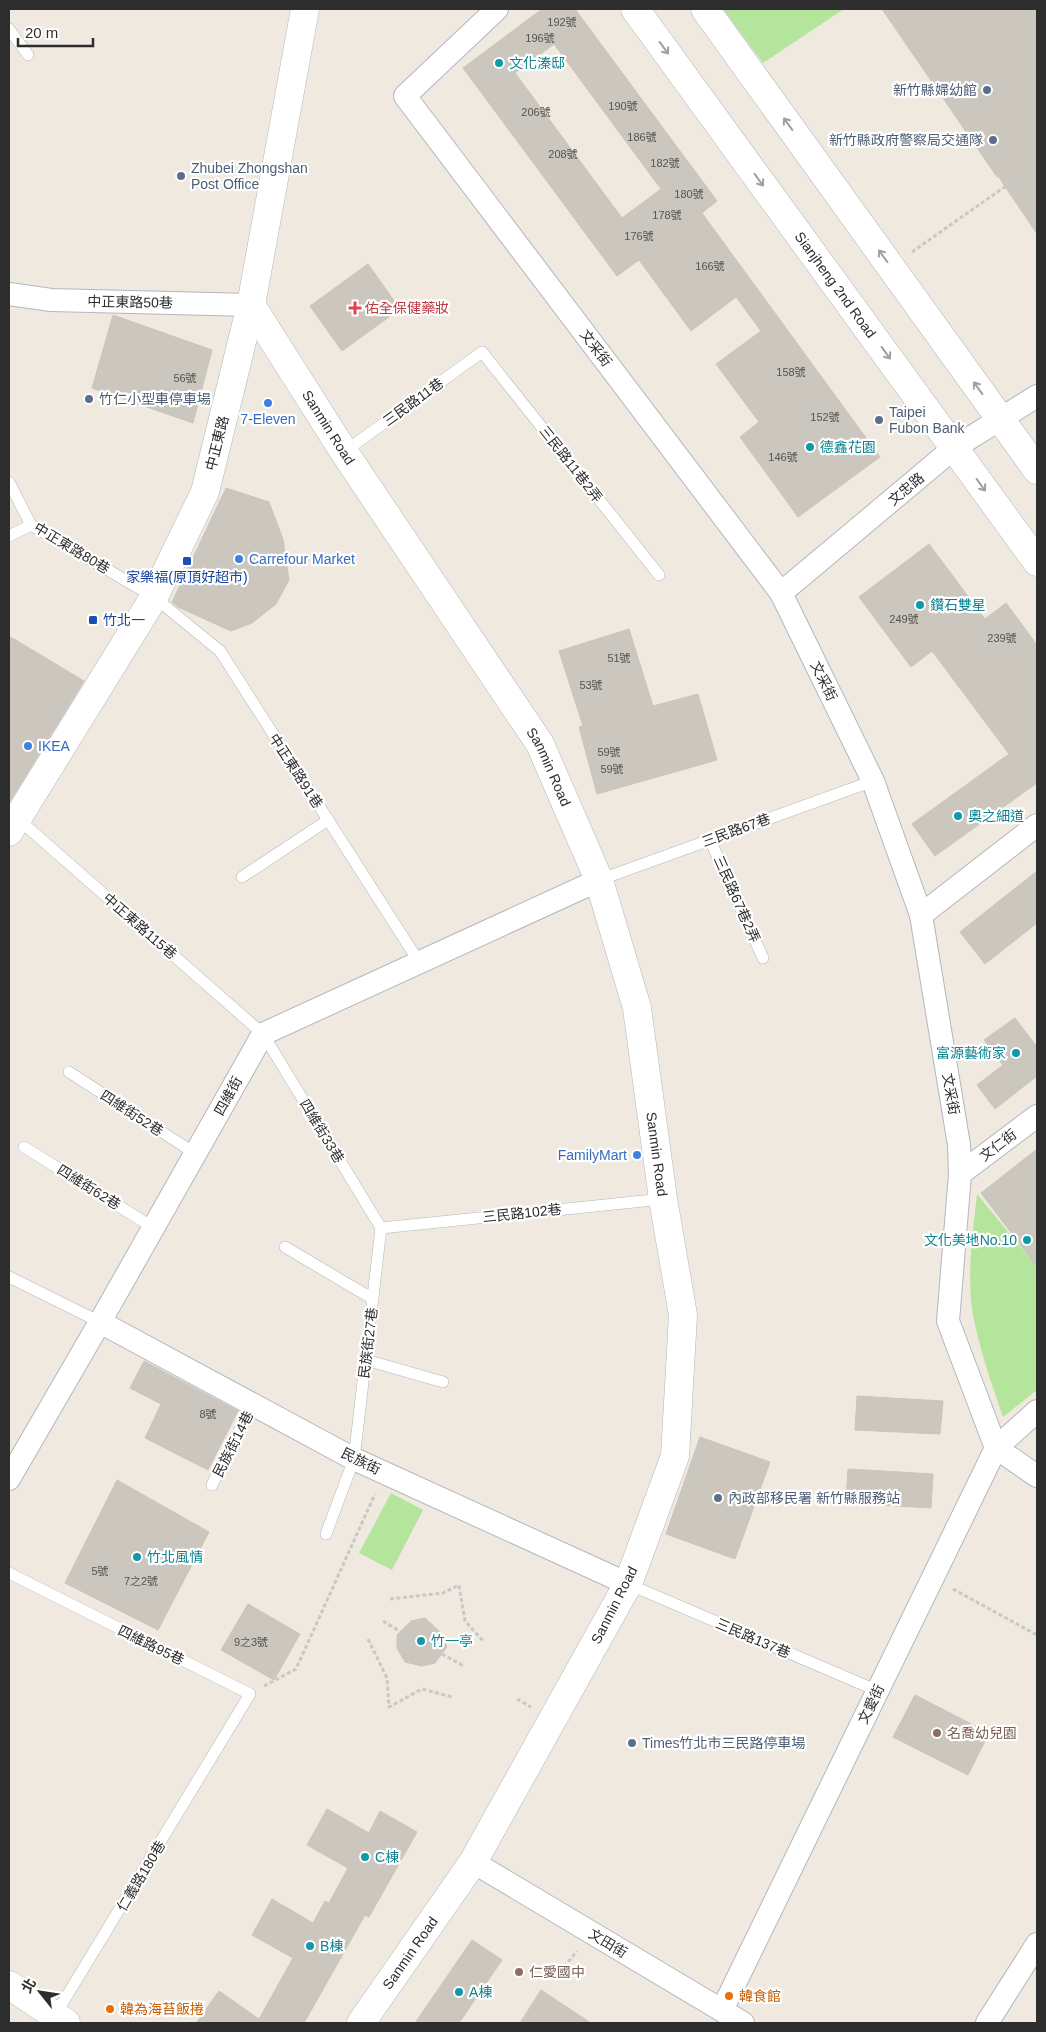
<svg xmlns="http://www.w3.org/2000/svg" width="1046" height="2032" viewBox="0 0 1046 2032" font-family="Helvetica,'Noto Sans TC',sans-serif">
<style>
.park{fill:#b5e59d}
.building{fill:#cbc7be;stroke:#cbc5b9;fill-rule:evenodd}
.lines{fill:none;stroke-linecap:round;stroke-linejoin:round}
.lane-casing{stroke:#b3b6c1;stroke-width:12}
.street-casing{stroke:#b3b6c1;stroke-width:24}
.secondary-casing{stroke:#b3b6c1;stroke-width:29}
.path{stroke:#c8c8c8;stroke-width:3;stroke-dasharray:4 2.5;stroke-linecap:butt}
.lane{stroke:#fff;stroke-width:11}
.street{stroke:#fff;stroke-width:22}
.secondary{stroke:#fff;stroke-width:28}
.oneway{stroke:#a0a0a0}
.culture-dot{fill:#0f9aa8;stroke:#fff;stroke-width:2}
.service-dot{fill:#5c6f8a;stroke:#fff;stroke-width:2}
.health-dot{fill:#e0444e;stroke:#fff;stroke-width:2}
.shop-dot{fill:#3f7fe0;stroke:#fff;stroke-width:2}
.transit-dot{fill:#1a4fb4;stroke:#fff;stroke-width:2}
.education-dot{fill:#8d6e63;stroke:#fff;stroke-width:2}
.food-dot{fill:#e8710a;stroke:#fff;stroke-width:2}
.labels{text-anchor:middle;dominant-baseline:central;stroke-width:4.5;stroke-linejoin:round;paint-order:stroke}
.number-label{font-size:11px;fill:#545451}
.culture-label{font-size:14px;fill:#0d838f;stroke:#fff;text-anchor:start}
.service-label{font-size:14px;fill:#4e5e75;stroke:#fff;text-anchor:start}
.street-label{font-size:14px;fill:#2d2d2d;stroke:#fff}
.health-label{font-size:14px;fill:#be3a42;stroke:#fff;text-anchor:start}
.shop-label{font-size:14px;fill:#366cbe;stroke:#fff;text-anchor:start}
.transit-label{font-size:14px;fill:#164399;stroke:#fff}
.education-label{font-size:14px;fill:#785e54;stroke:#fff;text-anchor:start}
.food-label{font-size:14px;fill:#c56008;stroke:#fff;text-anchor:start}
</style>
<rect width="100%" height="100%" fill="#efe9e0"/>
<g class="park">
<polygon points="723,9 844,9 763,63"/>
<path d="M977,1194L1037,1267V1390L1003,1417C991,1382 978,1346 972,1309C967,1272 973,1231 977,1194Z"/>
<polygon points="391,1493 423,1510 392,1570 359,1553"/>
</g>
<g class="building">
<path d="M542,9H575L717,201L702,213L880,457L798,517L740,437L759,422L716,364L761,331L736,297L691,331L639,260L617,276L463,68ZM554,44L661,189L622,218L515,73Z"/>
<polygon points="882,9 1037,9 1037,234 998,176 997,177"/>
<polygon points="368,264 400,309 342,351 310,306"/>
<polygon points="113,315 212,350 193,423 92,388"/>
<polygon points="226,488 269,502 283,539 289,580 276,604 252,623 231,631 178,607 172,602"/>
<polygon points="929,544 985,619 1006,603 1037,645 1037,783 935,856 912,824 1009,754 932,651 911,667 859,597"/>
<polygon points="629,629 653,706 698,694 717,760 597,794 579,727 583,726 559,651"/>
<polygon points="9,636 84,681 9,803"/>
<polygon points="1037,871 1037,923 985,964 960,932"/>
<polygon points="1015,1018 1037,1047 1037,1076 995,1109 977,1085 1003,1065 984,1040"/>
<polygon points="1037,1149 1037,1267 981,1193"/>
<polygon points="144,1361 238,1411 208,1470 145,1438 161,1404 130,1388"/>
<polygon points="857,1396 943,1401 940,1434 855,1430"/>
<polygon points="700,1437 770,1462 735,1559 666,1534"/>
<polygon points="848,1469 933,1474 931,1508 846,1503"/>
<polygon points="117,1480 209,1532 158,1630 65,1583"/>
<polygon points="248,1604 300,1634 274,1680 221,1650"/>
<polygon points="425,1618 441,1633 447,1647 435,1663 422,1666 405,1662 397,1648 397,1635 411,1621"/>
<polygon points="915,1695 989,1733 968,1775 893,1737"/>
<polygon points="327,1809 369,1833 380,1811 417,1832 369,1917 365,1915 304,2023 196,2023 219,1991 259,2019 293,1958 252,1935 272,1899 313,1923 325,1901 329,1903 348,1868 307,1845"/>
<polygon points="472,1940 502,1960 459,2023 415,2023"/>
<polygon points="541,1990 591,2023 520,2023"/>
</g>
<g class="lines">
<defs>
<g id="lane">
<polyline points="9,29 28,55"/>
<polyline points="344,452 482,352 659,575"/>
<polyline points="9,482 31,525 154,597 220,651 419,962"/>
<polyline points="9,536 31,525"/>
<polyline points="17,818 263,1034 381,1228"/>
<polyline points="710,840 763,958"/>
<polyline points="242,877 328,820"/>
<polyline points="599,880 873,781"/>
<polyline points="69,1072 196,1154"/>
<polyline points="24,1147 154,1228"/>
<polyline points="381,1228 663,1199"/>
<polyline points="285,1247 373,1299"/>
<polyline points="9,1277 100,1322"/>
<polyline points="366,1360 443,1382"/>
<polyline points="212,1485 253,1404"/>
<polyline points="326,1534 354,1459 381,1228"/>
<polyline points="9,1573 250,1694 54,2017"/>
<polyline points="628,1584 878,1691"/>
</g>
<g id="street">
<polyline points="497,9 405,96 781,593 873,781 921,915 959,1145 960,1174 948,1321 996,1448 1037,1476"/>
<polyline points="9,294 51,300 251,305"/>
<polyline points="781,593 954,448 1037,396"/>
<polyline points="921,915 1037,825"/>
<polyline points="960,1174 1037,1116"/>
<polyline points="100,1322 354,1459 628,1584"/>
<polyline points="9,1479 100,1322 263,1034 599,880"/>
<polyline points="473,1862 743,2023"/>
<polyline points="722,2010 996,1448 1037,1411"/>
<polyline points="987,2023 1037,1944"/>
</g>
<g id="secondary">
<path id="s1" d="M635,9L1037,562"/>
<polyline points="705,9 1037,470"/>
<path id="s2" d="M251,305L344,452L540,744L599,880L637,1008L663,1199L683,1315L675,1456L628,1584L473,1862L361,2023"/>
<polyline points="9,832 154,597 205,492 251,305 305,9"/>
<polyline points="9,1985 66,2023"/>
</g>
</defs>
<use href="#lane" class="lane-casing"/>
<use href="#street" class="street-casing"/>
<use href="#secondary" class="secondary-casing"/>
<g class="path">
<polyline points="912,252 1013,181"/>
<polyline points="953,1589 1037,1635"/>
<polyline points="390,1599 443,1593 459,1585 465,1621 483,1641"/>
<polyline points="383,1621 401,1632"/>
<polyline points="368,1639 387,1678 389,1707 422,1689 452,1697"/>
<polyline points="442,1654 464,1666"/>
<polyline points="264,1686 296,1669 375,1494"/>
<polyline points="517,1699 531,1707"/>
<polyline points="556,1977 577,1951"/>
</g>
<use href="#lane" class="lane"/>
<use href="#street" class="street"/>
<use href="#secondary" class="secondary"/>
</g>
<defs><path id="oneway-shaft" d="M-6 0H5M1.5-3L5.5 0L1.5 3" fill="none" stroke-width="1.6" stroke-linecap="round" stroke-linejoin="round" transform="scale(1.25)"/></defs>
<g class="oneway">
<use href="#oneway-shaft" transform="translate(664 48) rotate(54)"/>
<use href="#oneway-shaft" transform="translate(788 124) rotate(-126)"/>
<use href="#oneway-shaft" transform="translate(759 180) rotate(54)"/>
<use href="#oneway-shaft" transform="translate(883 256) rotate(-126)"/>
<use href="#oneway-shaft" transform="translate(886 353) rotate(54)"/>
<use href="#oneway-shaft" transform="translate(978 388) rotate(-126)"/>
<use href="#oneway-shaft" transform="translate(981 485) rotate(54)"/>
</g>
<g class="culture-dot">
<circle cx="499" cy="63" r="5"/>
<circle cx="810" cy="447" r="5"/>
<circle cx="920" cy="605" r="5"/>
<circle cx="958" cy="816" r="5"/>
<circle cx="1016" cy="1053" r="5"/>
<circle cx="1027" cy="1240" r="5"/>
<circle cx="137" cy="1557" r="5"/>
<circle cx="421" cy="1641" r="5"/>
<circle cx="365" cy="1857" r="5"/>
<circle cx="310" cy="1946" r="5"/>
<circle cx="459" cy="1992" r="5"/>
</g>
<g class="service-dot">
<circle cx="987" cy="90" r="5"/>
<circle cx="993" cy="140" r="5"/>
<circle cx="181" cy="176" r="5"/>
<circle cx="89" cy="399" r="5"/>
<circle cx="879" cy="420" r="5"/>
<circle cx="718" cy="1498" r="5"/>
<circle cx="632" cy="1743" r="5"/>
</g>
<path class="health-dot" d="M352.5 300.5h5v5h5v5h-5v5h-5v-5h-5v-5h5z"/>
<g class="shop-dot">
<circle cx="268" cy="403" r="5"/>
<circle cx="239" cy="559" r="5"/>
<circle cx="28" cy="746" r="5"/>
<circle cx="637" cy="1155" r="5"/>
</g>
<g class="transit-dot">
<rect x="182" y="556" width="10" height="10" rx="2.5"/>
<rect x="88" y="615" width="10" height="10" rx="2.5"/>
</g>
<g class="education-dot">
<circle cx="937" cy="1733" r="5"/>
<circle cx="519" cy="1972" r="5"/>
</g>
<g class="food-dot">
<circle cx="729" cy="1996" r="5"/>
<circle cx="110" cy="2009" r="5"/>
</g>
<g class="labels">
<g class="number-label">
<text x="562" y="22">192號</text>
<text x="540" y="38">196號</text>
<text x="623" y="106">190號</text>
<text x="536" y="112">206號</text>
<text x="642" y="137">186號</text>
<text x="563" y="154">208號</text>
<text x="665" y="163">182號</text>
<text x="689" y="194">180號</text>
<text x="667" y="215">178號</text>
<text x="639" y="236">176號</text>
<text x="710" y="266">166號</text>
<text x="791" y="372">158號</text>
<text x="185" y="378">56號</text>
<text x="825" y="417">152號</text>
<text x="783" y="457">146號</text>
<text x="904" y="619">249號</text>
<text x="1002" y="638">239號</text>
<text x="619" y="658">51號</text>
<text x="591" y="685">53號</text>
<text x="609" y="752">59號</text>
<text x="612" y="769">59號</text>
<text x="208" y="1414">8號</text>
<text x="100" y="1571">5號</text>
<text x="141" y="1581">7之2號</text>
<text x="251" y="1642">9之3號</text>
</g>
<g class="culture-label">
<text x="509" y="63">文化溱邸</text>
<text x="820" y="447">德鑫花園</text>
<text x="930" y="605">鑽石雙星</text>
<text x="968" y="816">奧之細道</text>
<text x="1006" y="1053" text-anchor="end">富源藝術家</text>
<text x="1017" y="1240" text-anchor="end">文化美地No.10</text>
<text x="147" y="1557">竹北風情</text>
<text x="431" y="1641">竹一亭</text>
<text x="375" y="1857">C棟</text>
<text x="320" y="1946">B棟</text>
<text x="469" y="1992">A棟</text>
</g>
<g class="service-label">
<text x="977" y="90" text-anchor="end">新竹縣婦幼館</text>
<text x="983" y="140" text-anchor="end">新竹縣政府警察局交通隊</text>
<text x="191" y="168">Zhubei Zhongshan<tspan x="191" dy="16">Post Office</tspan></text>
<text x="99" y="399">竹仁小型車停車場</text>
<text x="889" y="412">Taipei<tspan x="889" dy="16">Fubon Bank</tspan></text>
<text x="728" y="1498">內政部移民署 新竹縣服務站</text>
<text x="642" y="1743">Times竹北市三民路停車場</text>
</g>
<g class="street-label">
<text stroke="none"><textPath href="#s1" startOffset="341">Sianjheng 2nd Road</textPath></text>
<text transform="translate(130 302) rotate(1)">中正東路50巷</text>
<text transform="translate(596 348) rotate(53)">文采街</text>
<text transform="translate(413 402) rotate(-36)">三民路11巷</text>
<text stroke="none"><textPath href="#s2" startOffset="145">Sanmin Road</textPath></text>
<text transform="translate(217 443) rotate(-76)">中正東路</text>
<text transform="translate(571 464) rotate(52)">三民路11巷2弄</text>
<text transform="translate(906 489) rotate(-40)">文忠路</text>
<text transform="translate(72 548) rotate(31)">中正東路80巷</text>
<text transform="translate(824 681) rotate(64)">文采街</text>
<text stroke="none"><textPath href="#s2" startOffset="550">Sanmin Road</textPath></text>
<text transform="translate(296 771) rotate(57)">中正東路91巷</text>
<text transform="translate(736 830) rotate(-20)">三民路67巷</text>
<text transform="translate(737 899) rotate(66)">三民路67巷2弄</text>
<text transform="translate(140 926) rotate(41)">中正東路115巷</text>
<text transform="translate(951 1094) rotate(80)">文采街</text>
<text transform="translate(228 1096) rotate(-61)">四維街</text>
<text transform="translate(132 1113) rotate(33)">四維街52巷</text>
<text transform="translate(322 1131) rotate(59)">四維街33巷</text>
<text transform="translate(998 1145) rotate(-37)">文仁街</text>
<text stroke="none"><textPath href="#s2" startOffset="955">Sanmin Road</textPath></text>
<text transform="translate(89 1187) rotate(32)">四維街62巷</text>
<text transform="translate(522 1213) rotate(-6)">三民路102巷</text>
<text transform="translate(368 1343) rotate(-83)">民族街27巷</text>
<text transform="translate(233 1444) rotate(-63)">民族街14巷</text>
<text transform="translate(361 1461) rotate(26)">民族街</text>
<text transform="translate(614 1605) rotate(-63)">Sanmin Road</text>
<text transform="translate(753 1638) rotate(23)">三民路137巷</text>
<text transform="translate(151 1645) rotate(26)">四維路95巷</text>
<text transform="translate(871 1704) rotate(-64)">文愛街</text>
<text transform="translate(141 1876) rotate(-59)">仁義路180巷</text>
<text transform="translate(608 1943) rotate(31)">文田街</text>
<text transform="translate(410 1953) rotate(-55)">Sanmin Road</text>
</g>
<g class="health-label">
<text x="365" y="308">佑全保健藥妝</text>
</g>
<g class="shop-label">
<text x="268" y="419" text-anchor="middle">7-Eleven</text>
<text x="249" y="559">Carrefour Market</text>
<text x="38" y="746">IKEA</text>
<text x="627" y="1155" text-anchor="end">FamilyMart</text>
</g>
<g class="transit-label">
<text x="187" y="577">家樂福(原頂好超市)</text>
<text x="103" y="620" text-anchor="start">竹北一</text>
</g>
<g class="education-label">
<text x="947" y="1733">名喬幼兒園</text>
<text x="529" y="1972">仁愛國中</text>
</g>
<g class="food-label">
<text x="739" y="1996">韓食館</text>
<text x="120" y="2009">韓為海苔飯捲</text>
</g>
</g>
<rect width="1046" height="2032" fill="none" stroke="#2d2d2d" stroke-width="20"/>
<g transform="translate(40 1992) rotate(300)" stroke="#ffffff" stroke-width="4" paint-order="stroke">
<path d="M0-4L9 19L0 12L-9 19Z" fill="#2d2d2d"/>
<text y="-8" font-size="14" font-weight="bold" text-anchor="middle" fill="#2d2d2d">北</text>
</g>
<path d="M18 38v8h75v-8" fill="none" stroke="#2d2d2d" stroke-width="2.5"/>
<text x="25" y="38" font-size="15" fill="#2d2d2d" stroke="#ffffff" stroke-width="4" paint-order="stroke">20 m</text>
</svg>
